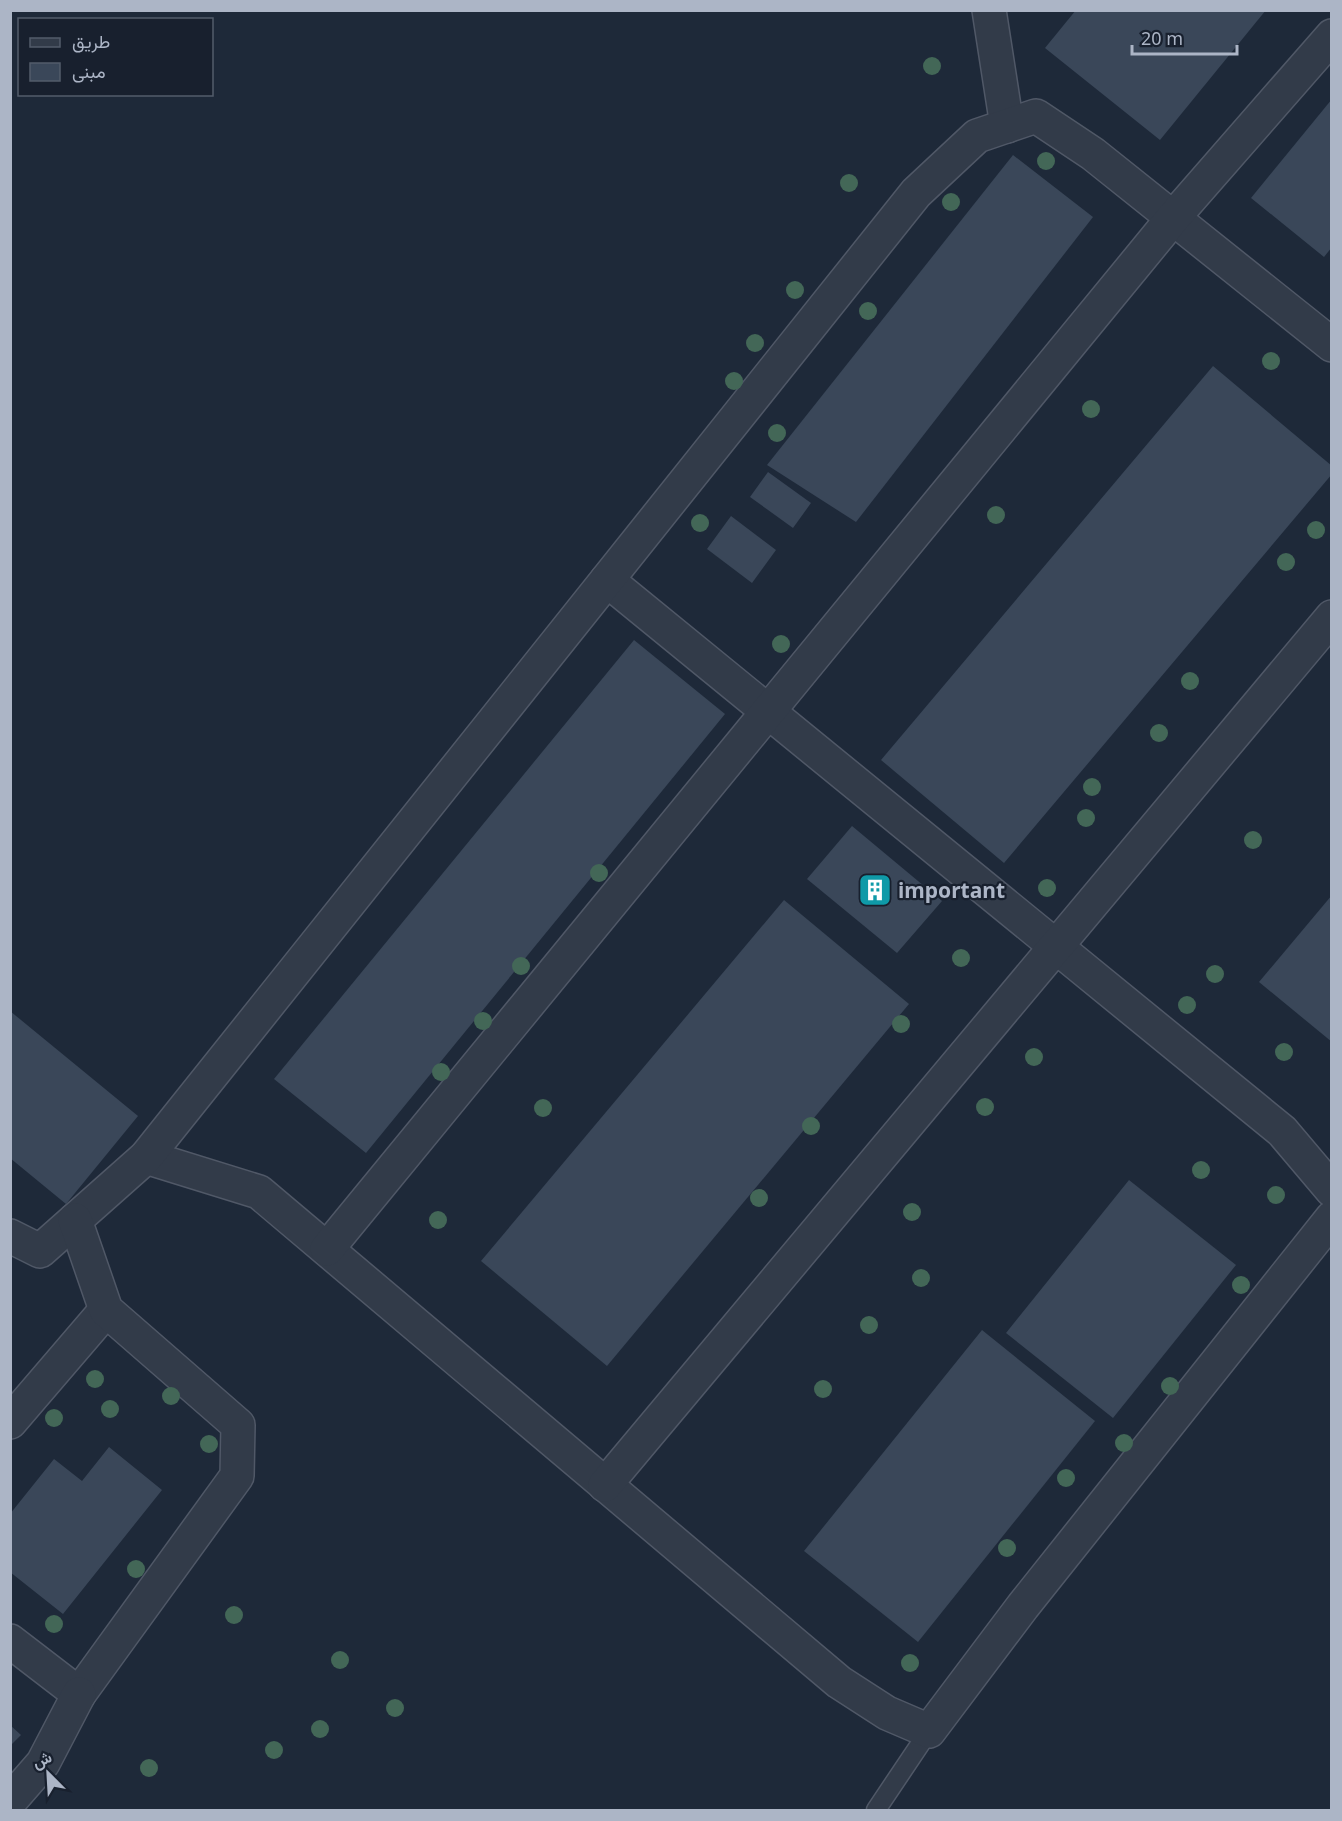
<svg xmlns="http://www.w3.org/2000/svg" width="1342" height="1821" viewBox="0 0 1342 1821" font-family="'Noto Sans',Vazirmatn,sans-serif">
<style>
.building{fill:#3a4759}
.lines{fill:none;stroke-linecap:round;stroke-linejoin:round}
.service-casing{stroke:#505867;stroke-width:21}
.minor-casing{stroke:#505867;stroke-width:36}
.service{stroke:#323b49;stroke-width:18}
.minor{stroke:#323b49;stroke-width:33}
.tree{fill:#436757}
.labels{text-anchor:middle;dominant-baseline:central;stroke-width:4.5;stroke-linejoin:round;paint-order:stroke}
.poi-label{font-size:21px;font-weight:bold;fill:#acb5c6;stroke:#18202e;text-anchor:start}
</style>
<rect width="100%" height="100%" fill="#1e2939"/>
<g class="building">
<polygon points="1076,10 1266,10 1160,140 1045,48"/>
<polygon points="1332,99 1332,247 1324,257 1251,198"/>
<polygon points="1013,155 1093,217 856,522 767,465"/>
<polygon points="1213,366 1332,466 1332,474 1004,863 881,760"/>
<polygon points="768,472 811,503 793,528 750,497"/>
<polygon points="731,516 776,550 752,583 707,549"/>
<polygon points="634,640 725,714 366,1153 274,1079"/>
<polygon points="852,826 942,901 897,953 807,879"/>
<polygon points="1332,895 1332,1042 1259,982"/>
<polygon points="784,900 909,1004 607,1366 481,1261"/>
<polygon points="10,1011 138,1116 66,1204 10,1158"/>
<polygon points="1129,1180 1236,1265 1113,1418 1006,1333"/>
<polygon points="982,1330 1095,1421 918,1642 804,1551"/>
<polygon points="109,1447 162,1490 63,1614 10,1572 10,1514 54,1459 82,1481"/>
<polygon points="10,1725 21,1735 10,1746"/>
</g>
<g class="lines">
<defs>
<polyline id="service" points="876,1810 929,1731"/>
<g id="minor">
<polyline points="989,10 1007,126"/>
<polyline points="607,580 1282,1131 1332,1190"/>
<polyline points="146,1157 259,1192 839,1682 887,1713 929,1731 1023,1606 1332,1218"/>
<polyline points="10,1236 40,1251 146,1157 916,193 977,136 1036,116 1093,154 1332,345"/>
<polyline points="327,1249 1173,218 1332,36"/>
<polyline points="10,1422 106,1310"/>
<polyline points="605,1485 1332,617"/>
<polyline points="10,1641 79,1694 237,1476 238,1425 106,1310 75,1220"/>
<polyline points="10,1801 43,1763 79,1694"/>
</g>
</defs>
<use href="#service" class="service-casing"/>
<use href="#minor" class="minor-casing"/>
<use href="#service" class="service"/>
<use href="#minor" class="minor"/>
</g>
<g class="tree">
<circle cx="932" cy="66" r="9"/>
<circle cx="1046" cy="161" r="9"/>
<circle cx="849" cy="183" r="9"/>
<circle cx="951" cy="202" r="9"/>
<circle cx="795" cy="290" r="9"/>
<circle cx="868" cy="311" r="9"/>
<circle cx="755" cy="343" r="9"/>
<circle cx="1271" cy="361" r="9"/>
<circle cx="734" cy="381" r="9"/>
<circle cx="1091" cy="409" r="9"/>
<circle cx="777" cy="433" r="9"/>
<circle cx="996" cy="515" r="9"/>
<circle cx="700" cy="523" r="9"/>
<circle cx="1316" cy="530" r="9"/>
<circle cx="1286" cy="562" r="9"/>
<circle cx="781" cy="644" r="9"/>
<circle cx="1190" cy="681" r="9"/>
<circle cx="1159" cy="733" r="9"/>
<circle cx="1092" cy="787" r="9"/>
<circle cx="1086" cy="818" r="9"/>
<circle cx="1253" cy="840" r="9"/>
<circle cx="599" cy="873" r="9"/>
<circle cx="1047" cy="888" r="9"/>
<circle cx="961" cy="958" r="9"/>
<circle cx="521" cy="966" r="9"/>
<circle cx="1215" cy="974" r="9"/>
<circle cx="1187" cy="1005" r="9"/>
<circle cx="483" cy="1021" r="9"/>
<circle cx="901" cy="1024" r="9"/>
<circle cx="1284" cy="1052" r="9"/>
<circle cx="1034" cy="1057" r="9"/>
<circle cx="441" cy="1072" r="9"/>
<circle cx="985" cy="1107" r="9"/>
<circle cx="543" cy="1108" r="9"/>
<circle cx="811" cy="1126" r="9"/>
<circle cx="1201" cy="1170" r="9"/>
<circle cx="1276" cy="1195" r="9"/>
<circle cx="759" cy="1198" r="9"/>
<circle cx="912" cy="1212" r="9"/>
<circle cx="438" cy="1220" r="9"/>
<circle cx="921" cy="1278" r="9"/>
<circle cx="1241" cy="1285" r="9"/>
<circle cx="869" cy="1325" r="9"/>
<circle cx="95" cy="1379" r="9"/>
<circle cx="1170" cy="1386" r="9"/>
<circle cx="823" cy="1389" r="9"/>
<circle cx="171" cy="1396" r="9"/>
<circle cx="110" cy="1409" r="9"/>
<circle cx="54" cy="1418" r="9"/>
<circle cx="1124" cy="1443" r="9"/>
<circle cx="209" cy="1444" r="9"/>
<circle cx="1066" cy="1478" r="9"/>
<circle cx="1007" cy="1548" r="9"/>
<circle cx="136" cy="1569" r="9"/>
<circle cx="234" cy="1615" r="9"/>
<circle cx="54" cy="1624" r="9"/>
<circle cx="340" cy="1660" r="9"/>
<circle cx="910" cy="1663" r="9"/>
<circle cx="395" cy="1708" r="9"/>
<circle cx="320" cy="1729" r="9"/>
<circle cx="274" cy="1750" r="9"/>
<circle cx="149" cy="1768" r="9"/>
</g>
<defs>
<symbol id="building-square" viewBox="-11 -11 22 22"><rect x="-9" y="-9" width="18" height="18" rx="4" fill="#0f9aa8" stroke="#18202e"/><path d="M-4-6H4V6H1V3H-1V6H-4ZM-2.5-4.3h1.7v1.8h-1.7ZM.8-4.3h1.7v1.8H.8ZM-2.5-1h1.7V.8h-1.7ZM.8-1h1.7V.8H.8Z" fill="#fff"/></symbol>
</defs>
<g fill-rule="evenodd">
<use href="#building-square" x="856" y="871" width="38" height="38"/>
</g>
<g class="labels">
<g class="poi-label">
<text x="898" y="890">important</text>
</g>
</g>
<rect width="1342" height="1821" fill="none" stroke="#acb5c6" stroke-width="24"/>
<rect x="18" y="18" width="195" height="78" fill="#18202e" stroke="#535c6b" stroke-width="1.5"/>
<rect x="30" y="38" width="30" height="9" fill="#323b49" stroke="#535c6b" stroke-width="1.5"/>
<text x="72" y="48" font-size="18" fill="#acb5c6">طريق</text>
<rect x="30" y="63" width="30" height="18" fill="#3a4759" stroke="#535c6b" stroke-width="1.5"/>
<text x="72" y="78" font-size="18" fill="#acb5c6">مبنى</text>
<g transform="translate(48 1773) rotate(336)" stroke="#18202e" stroke-width="4.5" paint-order="stroke">
<path d="M0-4.5L10 22L0 15L-10 22Z" fill="#acb5c6"/>
<text y="-9" font-size="16" font-weight="bold" text-anchor="middle" fill="#acb5c6">ش</text>
</g>
<path d="M1132 45v9h105v-9" fill="none" stroke="#acb5c6" stroke-width="3"/>
<text x="1141" y="45" font-size="18" fill="#acb5c6" stroke="#18202e" stroke-width="4.5" paint-order="stroke">20 m</text>
</svg>
